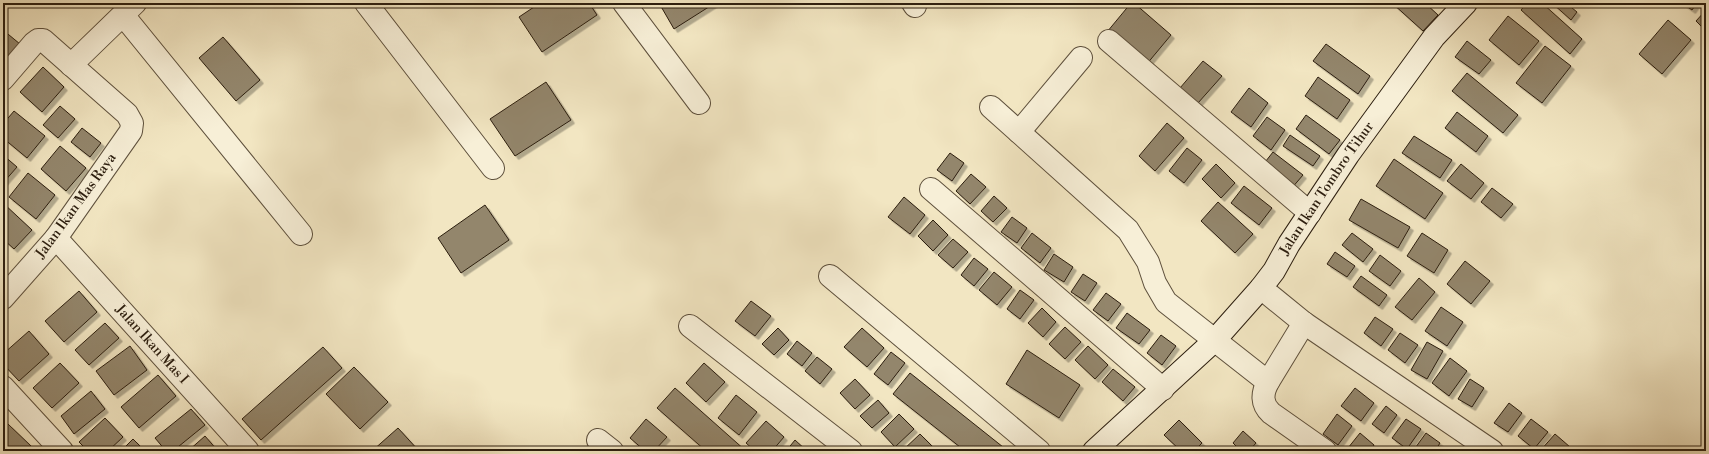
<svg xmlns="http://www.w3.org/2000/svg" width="1709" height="454" viewBox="0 0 1709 454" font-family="'Libre Bodoni',serif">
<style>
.building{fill:#93866c;stroke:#2c1e0f;filter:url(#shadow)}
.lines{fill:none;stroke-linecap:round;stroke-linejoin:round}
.street-casing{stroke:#5e503c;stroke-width:24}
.secondary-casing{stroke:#2c1e0f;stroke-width:24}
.street{stroke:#f7efd7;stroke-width:22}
.secondary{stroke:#f7efd7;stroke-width:22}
.labels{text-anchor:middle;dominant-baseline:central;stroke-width:3;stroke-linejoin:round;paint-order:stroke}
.street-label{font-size:14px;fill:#2c1e0f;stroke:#f7efd7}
</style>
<defs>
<filter id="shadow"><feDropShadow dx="3.5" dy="3.5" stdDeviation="0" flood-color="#0004"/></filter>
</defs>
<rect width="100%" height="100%" fill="#f2e6c2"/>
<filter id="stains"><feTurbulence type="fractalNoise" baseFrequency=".005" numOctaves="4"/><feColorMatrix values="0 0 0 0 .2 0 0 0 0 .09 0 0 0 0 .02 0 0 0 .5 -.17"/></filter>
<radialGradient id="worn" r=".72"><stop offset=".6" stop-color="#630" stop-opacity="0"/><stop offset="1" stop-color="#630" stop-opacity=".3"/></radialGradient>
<g class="building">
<polygon points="540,3 589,3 597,15 542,52 519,17"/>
<polygon points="659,3 715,3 674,29"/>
<polygon points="1131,3 1134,3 1171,35 1146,65 1107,32"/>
<polygon points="1392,3 1425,3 1438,15 1423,31"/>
<polygon points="1527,3 1542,3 1582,39 1570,54 1521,10"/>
<polygon points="1552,3 1566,3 1577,12 1571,20"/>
<polygon points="1682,3 1697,3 1692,10"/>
<polygon points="1706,10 1706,31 1696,21"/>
<polygon points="1508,16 1539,41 1519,65 1489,40"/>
<polygon points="1668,20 1691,40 1662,74 1639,54"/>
<polygon points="3,30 20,44 3,65"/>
<polygon points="223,37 260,80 236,101 199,58"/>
<polygon points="1467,41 1491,60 1479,74 1455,57"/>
<polygon points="1326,44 1370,76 1358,94 1313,61"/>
<polygon points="1545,46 1571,66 1542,103 1516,83"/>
<polygon points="1203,61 1222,76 1198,103 1180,88"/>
<polygon points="43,67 64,87 42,112 20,92"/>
<polygon points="1467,73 1518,115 1503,133 1452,91"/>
<polygon points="1318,77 1350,100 1337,119 1305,96"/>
<polygon points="546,82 571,120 515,156 490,119"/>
<polygon points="1249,88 1268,103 1251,127 1231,112"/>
<polygon points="60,106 75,119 58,138 43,125"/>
<polygon points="14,111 45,136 27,158 3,138 3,124"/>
<polygon points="1457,112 1488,136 1476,152 1445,128"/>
<polygon points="1306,115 1340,140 1329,154 1296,129"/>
<polygon points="1267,117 1285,130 1271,150 1253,136"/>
<polygon points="1167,123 1184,138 1155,171 1139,156"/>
<polygon points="82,128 101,143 90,157 71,142"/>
<polygon points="1290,135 1320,156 1313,166 1283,146"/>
<polygon points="1414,136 1452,160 1440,178 1402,153"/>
<polygon points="60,146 86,168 66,191 41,169"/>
<polygon points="1187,148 1202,160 1184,183 1169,171"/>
<polygon points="1273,152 1303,175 1291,189 1262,166"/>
<polygon points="950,153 964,163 952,181 937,170"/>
<polygon points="3,155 17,167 3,183"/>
<polygon points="1394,159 1443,193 1425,219 1376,186"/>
<polygon points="1216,164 1235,183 1221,198 1202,179"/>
<polygon points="1461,164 1484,183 1471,199 1447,181"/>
<polygon points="28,173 55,195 36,219 9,197"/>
<polygon points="971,174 986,187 970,204 956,191"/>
<polygon points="1244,186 1272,208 1259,225 1231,203"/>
<polygon points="1492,188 1513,204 1501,218 1481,202"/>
<polygon points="994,196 1007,208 993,222 981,211"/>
<polygon points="904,197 925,215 910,234 888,217"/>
<polygon points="1361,199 1410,227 1398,248 1349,220"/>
<polygon points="1218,202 1253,234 1235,253 1201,221"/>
<polygon points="3,203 32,230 14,249 3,239"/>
<polygon points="485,205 509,240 461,273 438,238"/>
<polygon points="1012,217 1027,228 1017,243 1001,232"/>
<polygon points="933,220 948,235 933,251 918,236"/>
<polygon points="1032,233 1051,248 1040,263 1021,248"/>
<polygon points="1352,233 1373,249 1363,262 1342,245"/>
<polygon points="1422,233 1448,250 1434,273 1407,256"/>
<polygon points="953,239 968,252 953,268 938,255"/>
<polygon points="1335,252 1355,266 1347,277 1327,264"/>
<polygon points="1054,254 1073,267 1064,282 1044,270"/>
<polygon points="1380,255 1401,271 1390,286 1369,271"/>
<polygon points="974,258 988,269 974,286 961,275"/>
<polygon points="1465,261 1490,281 1471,304 1447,284"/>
<polygon points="994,272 1012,287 997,305 979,290"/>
<polygon points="1083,274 1097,283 1085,301 1071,292"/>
<polygon points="1361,276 1387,295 1379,306 1353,287"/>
<polygon points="1419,278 1435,292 1412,320 1395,307"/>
<polygon points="1020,290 1034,300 1020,319 1007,309"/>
<polygon points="79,291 97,312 64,342 45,321"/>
<polygon points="1106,293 1121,304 1108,321 1093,310"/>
<polygon points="751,301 771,316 755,336 735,321"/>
<polygon points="1441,307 1463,322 1447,346 1425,331"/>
<polygon points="1042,308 1056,322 1043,337 1028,323"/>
<polygon points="1127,313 1150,330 1139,344 1116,328"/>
<polygon points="1375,317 1393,329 1381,346 1364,333"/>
<polygon points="105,323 119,338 89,365 75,350"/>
<polygon points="1065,327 1081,342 1065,359 1049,344"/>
<polygon points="778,328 789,340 774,355 762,344"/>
<polygon points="862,328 884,348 867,367 844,347"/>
<polygon points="29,331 49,354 19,381 3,364 3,354"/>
<polygon points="1400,333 1418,345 1405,363 1388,350"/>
<polygon points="1161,335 1176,346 1162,365 1147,353"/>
<polygon points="797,341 812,353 802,366 787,354"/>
<polygon points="1427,342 1443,351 1427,379 1411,370"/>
<polygon points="130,346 147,370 114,395 96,371"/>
<polygon points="1088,346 1108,365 1095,379 1075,360"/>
<polygon points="323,347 342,368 261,440 242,419"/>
<polygon points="1027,350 1080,385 1059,418 1006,384"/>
<polygon points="891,352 905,363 888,385 874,374"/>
<polygon points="817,357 832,369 820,384 805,371"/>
<polygon points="1450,358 1467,371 1449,396 1432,383"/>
<polygon points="60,363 79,383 52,408 33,388"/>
<polygon points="704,363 725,382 706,402 686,383"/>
<polygon points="354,367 388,402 360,429 326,394"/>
<polygon points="1113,369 1135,387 1123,401 1102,382"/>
<polygon points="910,373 1008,451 965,451 893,394"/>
<polygon points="158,375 176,396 139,428 121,407"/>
<polygon points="855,379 870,395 855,409 840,393"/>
<polygon points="1470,379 1484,388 1472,407 1458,399"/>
<polygon points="675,388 746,451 706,451 657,408"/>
<polygon points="1355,388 1374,403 1361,421 1341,406"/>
<polygon points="91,391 105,409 74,434 61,416"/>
<polygon points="736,395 757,412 739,435 718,418"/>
<polygon points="878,400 889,413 872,428 860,416"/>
<polygon points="1509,403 1522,413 1508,432 1494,423"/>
<polygon points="1386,406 1397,415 1384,433 1372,424"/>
<polygon points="191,409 205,425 173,451 166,451 155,438"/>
<polygon points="899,414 914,429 895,447 881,432"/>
<polygon points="1337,414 1352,426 1338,445 1323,434"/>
<polygon points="105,418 123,437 108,451 88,451 79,442"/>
<polygon points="646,419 667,437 654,451 645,451 630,438"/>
<polygon points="1406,419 1421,429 1407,449 1392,438"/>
<polygon points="1531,419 1548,432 1534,449 1518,436"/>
<polygon points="1179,420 1202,443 1194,451 1181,451 1164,435"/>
<polygon points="766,421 784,437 772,451 755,451 746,443"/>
<polygon points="8,424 31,446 26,451 3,451 3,429"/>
<polygon points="398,428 419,451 372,451"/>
<polygon points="1243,431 1256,443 1249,451 1241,451 1233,443"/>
<polygon points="1360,433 1374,445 1370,451 1352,451 1348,448"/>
<polygon points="1426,433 1440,443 1435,451 1413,451"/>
<polygon points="920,434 933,447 929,451 902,451"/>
<polygon points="1555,434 1570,447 1567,451 1540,451"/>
<polygon points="205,436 218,451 188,451"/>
<polygon points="133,439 145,451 121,451"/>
<polygon points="795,440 807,451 786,451"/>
</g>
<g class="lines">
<defs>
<g id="street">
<polyline points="366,3 493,168"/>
<polyline points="624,3 699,103"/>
<polyline points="913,3 915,6"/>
<polyline points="123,15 301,234"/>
<polyline points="1109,41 1310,213"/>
<polyline points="71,65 135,3"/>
<polyline points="3,79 34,43 38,40 43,40 127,114 132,123 131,131 56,238 3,298"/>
<polyline points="991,107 1128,230 1148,262 1155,283 1166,302 1268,382"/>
<polyline points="1019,132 1081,58"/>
<polyline points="931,189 1163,389"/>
<path id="s1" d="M56,238L248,451"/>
<polyline points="830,276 1039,451"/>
<polyline points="1261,288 1304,323 1492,451"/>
<path d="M1304,323L1268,382C1262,393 1261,404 1271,413L1325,451"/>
<polyline points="690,326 851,451"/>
<polyline points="3,387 62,451"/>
<polyline points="598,440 612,451"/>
</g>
<g id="secondary">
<path id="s2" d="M1094,451L1214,341L1261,288L1274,271L1289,244L1348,155L1434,37L1466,3"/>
</g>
</defs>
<use href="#street" class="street-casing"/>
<use href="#secondary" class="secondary-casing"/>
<use href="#street" class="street"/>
<use href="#secondary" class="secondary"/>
</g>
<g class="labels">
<g class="street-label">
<text stroke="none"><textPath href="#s2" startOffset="353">Jalan Ikan Tombro Tihur</textPath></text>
<text transform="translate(76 206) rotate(-54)">Jalan Ikan Mas Raya</text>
<text stroke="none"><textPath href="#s1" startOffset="143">Jalan Ikan Mas I</textPath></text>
</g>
</g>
<rect width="1709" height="454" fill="none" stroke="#f2e6c2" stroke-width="16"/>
<rect x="4" y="4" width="1701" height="446" fill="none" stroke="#2c1e0f" stroke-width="2"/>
<rect x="8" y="8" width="1693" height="438" fill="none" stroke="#2c1e0f"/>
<rect width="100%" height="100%" filter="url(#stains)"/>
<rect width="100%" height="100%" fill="url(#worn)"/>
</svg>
